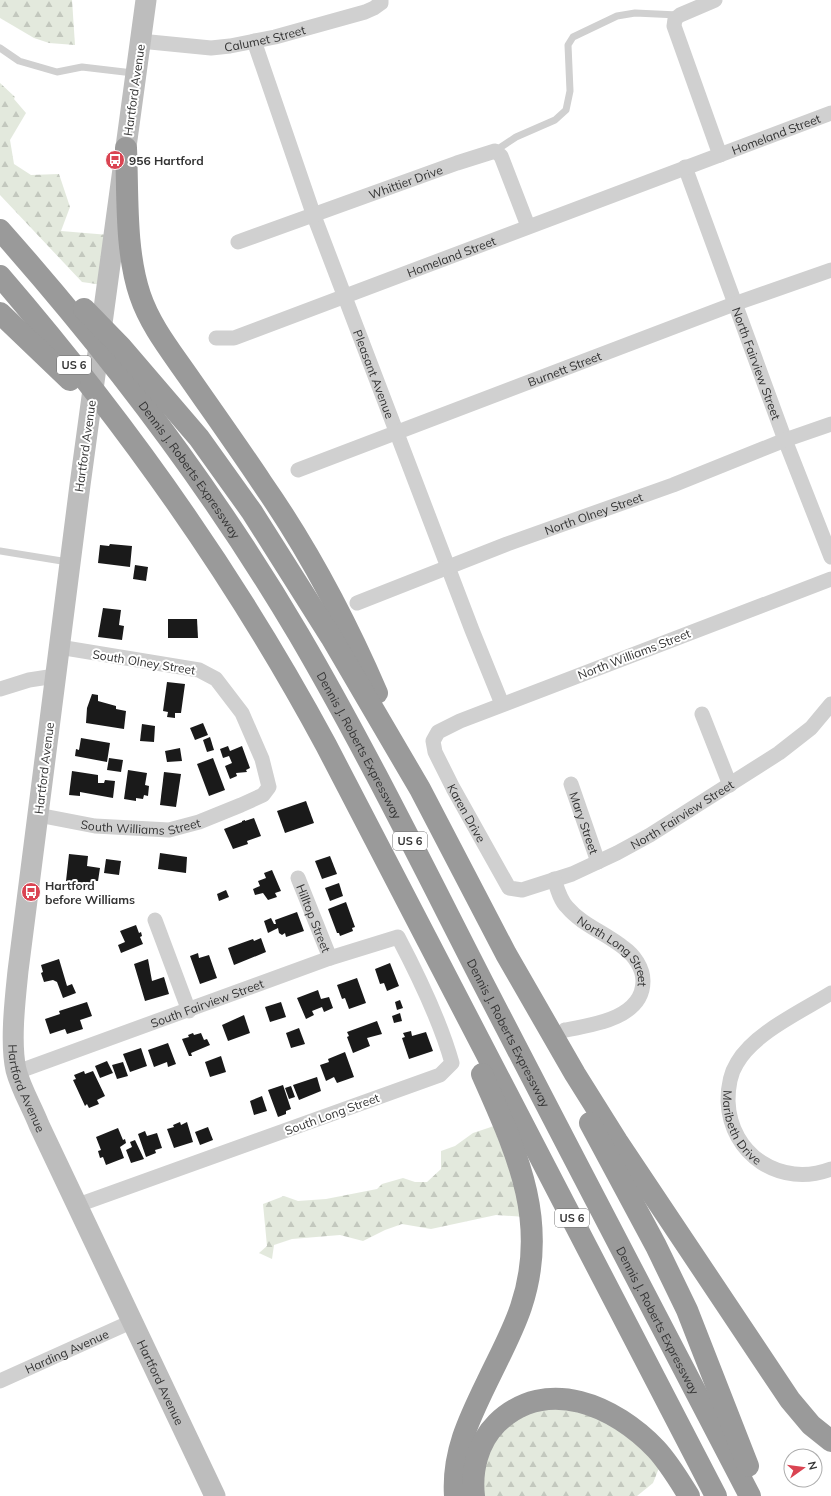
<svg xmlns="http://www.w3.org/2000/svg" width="831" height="1496" viewBox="0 0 831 1496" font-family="Mulish,sans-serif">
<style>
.forest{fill:url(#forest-firs)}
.building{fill:#1a1a1a}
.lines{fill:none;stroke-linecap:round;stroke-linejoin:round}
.lane{stroke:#d0d0d0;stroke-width:7}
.street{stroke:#d0d0d0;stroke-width:15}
.secondary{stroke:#bdbdbd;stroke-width:21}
.highway{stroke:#9a9a9a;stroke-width:22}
.labels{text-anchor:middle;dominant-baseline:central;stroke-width:4;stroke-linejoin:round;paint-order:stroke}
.shield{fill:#fff;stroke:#707070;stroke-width:1}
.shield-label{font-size:11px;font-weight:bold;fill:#333}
.street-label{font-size:12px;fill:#333;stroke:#fff}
.poi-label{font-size:12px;font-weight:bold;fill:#333;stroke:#fff;text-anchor:start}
</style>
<defs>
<pattern id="forest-firs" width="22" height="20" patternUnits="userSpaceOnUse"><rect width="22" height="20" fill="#e3e9dd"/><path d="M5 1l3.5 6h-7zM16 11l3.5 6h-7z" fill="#c3c8be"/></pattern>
</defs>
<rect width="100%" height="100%" fill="#fff"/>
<g class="forest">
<polygon points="0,0 72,0 75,45 49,43 34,38 0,18"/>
<polygon points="0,83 15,97 14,99 26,113 10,140 14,164 31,175 59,174 70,207 61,231 109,235 103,285 82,282 0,195"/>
<polygon points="500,1124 526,1217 496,1215 431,1229 402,1224 385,1230 363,1241 340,1235 292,1239 274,1245 272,1259 259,1253 267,1246 263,1204 284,1196 298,1201 326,1199 377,1189 382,1184 403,1178 415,1182 427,1182 441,1169 441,1151 455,1146 473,1133"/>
<polygon points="522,1408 589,1408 661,1463 653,1483 637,1496 472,1496 475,1456"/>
</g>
<g class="building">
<polygon points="110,544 132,546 130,567 98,563 100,545 109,546"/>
<polygon points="135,565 148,567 146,581 133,579"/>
<polygon points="103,608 121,610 119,625 124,626 122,640 98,637"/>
<polygon points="168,619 197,619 198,638 168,638"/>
<polygon points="167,682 185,684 181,713 175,713 175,718 167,717 168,712 163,711"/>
<polygon points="92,694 98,695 98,701 116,706 116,709 126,711 124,729 86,723 87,708"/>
<polygon points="203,723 208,735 195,740 190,728"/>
<polygon points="142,724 155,726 154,742 140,741"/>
<polygon points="210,737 214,750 207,752 203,740"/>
<polygon points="81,738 110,743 107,762 75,756 76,749 79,750"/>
<polygon points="228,746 230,751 242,746 250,768 246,770 247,772 236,773 237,776 230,779 225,766 232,763 229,756 223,758 220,749"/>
<polygon points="180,748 182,761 167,762 165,751"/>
<polygon points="109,758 123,760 121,772 107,770"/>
<polygon points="213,758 225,790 209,796 197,764"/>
<polygon points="128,770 147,773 145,785 149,786 148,796 144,795 143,799 136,798 136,801 124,799"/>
<polygon points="72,771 98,775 98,783 104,783 105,780 115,781 113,798 80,792 80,796 69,795"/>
<polygon points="164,772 181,774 176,807 160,805"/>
<polygon points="306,801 314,823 285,833 277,811"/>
<polygon points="254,818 261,836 247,841 248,844 233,849 224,829 242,822 242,821 245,820 245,821"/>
<polygon points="160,853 187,857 186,873 158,869"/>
<polygon points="69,854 88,856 87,866 100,868 98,881 94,881 94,883 85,883 66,881"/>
<polygon points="330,856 337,874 322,879 315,861"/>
<polygon points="106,859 121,861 119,875 104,873"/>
<polygon points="272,870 281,891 275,893 277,897 268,900 263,893 255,895 253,889 260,886 258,881 266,878 264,873"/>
<polygon points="339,883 343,896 330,901 325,888"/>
<polygon points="226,890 229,897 219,901 217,894"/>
<polygon points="346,902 355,927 352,928 353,931 340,936 339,933 337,933 328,909"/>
<polygon points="297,912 304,931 286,937 285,933 282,935 279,933 278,928 268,933 264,921 271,918 274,924 276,924 275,920"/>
<polygon points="136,925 139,933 141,932 142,936 140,937 143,944 121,953 118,945 125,942 120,931"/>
<polygon points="261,938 266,952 234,965 228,948 253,939 254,941"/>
<polygon points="198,953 199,958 209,955 217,978 200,984 190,956"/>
<polygon points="59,959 67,986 72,984 76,993 63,998 57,982 53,980 44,982 41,973 43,972 41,965"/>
<polygon points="148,959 152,981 164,977 169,994 145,1001 134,964"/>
<polygon points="390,963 399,986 387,991 384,983 380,984 375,969"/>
<polygon points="357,978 366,1003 349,1009 345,998 342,999 337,985"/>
<polygon points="318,990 321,999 329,997 333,1008 324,1012 322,1007 312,1011 314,1015 306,1019 297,998"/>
<polygon points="400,1000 403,1008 397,1010 395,1002"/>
<polygon points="87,1002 92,1016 80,1020 83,1029 67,1034 65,1029 50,1034 45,1019 60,1014 59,1011"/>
<polygon points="281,1002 286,1017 270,1022 265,1007"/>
<polygon points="400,1013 402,1021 394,1023 392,1016"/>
<polygon points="244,1015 250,1033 228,1041 222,1025"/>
<polygon points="377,1021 382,1034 367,1038 370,1046 353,1053 347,1037 349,1036 347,1032"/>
<polygon points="299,1028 305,1044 291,1048 286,1033"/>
<polygon points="411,1031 412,1036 426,1032 433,1051 409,1059 402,1038 405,1037 403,1033"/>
<polygon points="193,1033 194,1035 201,1033 204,1040 207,1039 210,1045 191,1053 192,1056 189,1056 182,1039 189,1037 188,1035"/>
<polygon points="168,1043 176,1064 168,1067 167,1062 154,1067 148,1050"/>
<polygon points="141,1048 147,1066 130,1072 123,1054"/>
<polygon points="345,1052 354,1077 337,1083 334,1077 326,1081 320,1065 329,1062 328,1059"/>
<polygon points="221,1056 226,1072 210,1077 205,1062"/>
<polygon points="107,1061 113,1073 100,1078 95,1066"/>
<polygon points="123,1062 128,1076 117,1079 112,1065"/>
<polygon points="84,1071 85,1074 93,1071 105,1096 97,1100 99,1104 89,1108 87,1104 85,1106 73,1080 76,1079 74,1075"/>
<polygon points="317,1077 321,1091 299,1100 293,1085"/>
<polygon points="283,1085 291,1109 286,1111 286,1114 278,1117 268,1090"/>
<polygon points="291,1086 295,1097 289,1099 285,1088"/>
<polygon points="262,1096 267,1111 254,1115 250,1101"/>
<polygon points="180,1122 181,1125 187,1122 193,1142 174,1148 167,1129 174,1127 173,1125"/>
<polygon points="208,1127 213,1140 200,1145 195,1132"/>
<polygon points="118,1128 123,1140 125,1139 126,1143 120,1147 124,1158 106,1165 103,1157 100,1158 98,1151 101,1150 96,1137"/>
<polygon points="145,1131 147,1136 157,1133 162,1148 155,1150 156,1153 146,1157 138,1134"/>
<polygon points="135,1140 144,1159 131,1163 126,1150 132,1147 130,1142"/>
</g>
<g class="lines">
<g class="lane">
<polyline points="0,48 19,61 57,72 82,67 133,73"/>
<polyline points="495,151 516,137 555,120 566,110 570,91 568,45 573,37 617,16 635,13 678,15"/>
<polyline points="0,551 68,562"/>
</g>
<g class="street">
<polyline points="715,0 680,15 675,19 674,26 720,155"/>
<path id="s1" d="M140,41L211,48L230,46L275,37L365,12L374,8L381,3V0"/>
<path id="s2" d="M254,41L314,216L472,630L502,704"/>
<path id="s3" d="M685,167L785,440L831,557"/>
<path id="s4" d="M238,242L457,163L495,151L501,156L528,226"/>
<path id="s5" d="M216,338H234L831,113"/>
<path id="s6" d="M298,470L734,304L831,270"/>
<path id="s7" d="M831,579L460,721L438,732L433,741L435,752L453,788L509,888L522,890L572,874L617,853L650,835L779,753L811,728L831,704"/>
<path id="s8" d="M357,603L507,544L673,485L785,440L831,424"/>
<polyline points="0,689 29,680 55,676"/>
<polyline points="702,714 730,785"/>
<path id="s9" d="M571,784L598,862"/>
<path id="s10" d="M38,815L95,826L169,830L199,822L241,805L263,795L269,787L262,759L242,713L216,679L199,670L59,647"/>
<path id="s11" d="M298,878L330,958"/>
<path id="s12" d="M554,879C557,888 560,900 567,907C582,925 606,933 624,948C634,955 643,968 643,981C643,1018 593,1025 565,1030"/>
<polyline points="155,920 189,1011"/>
<path id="s13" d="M831,993C802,1011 754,1033 737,1063C730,1074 728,1088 728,1101C730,1155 781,1188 831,1169"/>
<path id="s14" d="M17,1072L330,958L398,937C419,977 440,1020 452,1063L440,1075L78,1205"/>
<path id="s15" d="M0,1381L133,1321"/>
</g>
<path class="secondary" id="s16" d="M146,0L80,485L18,971C15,1000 10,1043 16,1070C21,1089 32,1107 39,1125L215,1496"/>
<g class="highway">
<path d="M126,148C128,194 125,251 140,295C150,325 170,350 188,376C213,412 238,447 262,483C308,549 345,619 377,693"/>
<path id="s17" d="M0,230C111,355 214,491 299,635C365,748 423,866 483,983C572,1154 660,1325 750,1496"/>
<path d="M0,276C125,421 235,576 326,745L716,1496"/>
<polyline points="84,309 121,347 199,438 252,512 331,637 420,789 506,954 575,1074 617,1141 790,1400 811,1425 831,1441"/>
<polyline points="0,313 70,380"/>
<polyline points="590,1123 656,1246 687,1310 748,1466"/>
<path d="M455,1496C452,1452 470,1417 489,1378C500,1355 513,1331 521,1307C550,1221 516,1151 482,1074"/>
<path d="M474,1496C471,1470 478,1442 497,1423C547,1375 615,1406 656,1449C669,1463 679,1480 689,1496"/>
</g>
</g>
<defs>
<symbol id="bus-disc" viewBox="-11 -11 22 22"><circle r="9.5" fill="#da4452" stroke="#fff"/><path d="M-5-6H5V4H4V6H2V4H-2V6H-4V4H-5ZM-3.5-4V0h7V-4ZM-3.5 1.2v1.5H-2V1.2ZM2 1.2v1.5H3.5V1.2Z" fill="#fff"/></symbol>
</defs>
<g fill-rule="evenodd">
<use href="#bus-disc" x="104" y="149" width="22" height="22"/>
<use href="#bus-disc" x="20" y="881" width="22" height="22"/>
</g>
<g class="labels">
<g class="shield">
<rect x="57" y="356" width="34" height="18" rx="3"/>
<rect x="393" y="832" width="34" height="18" rx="3"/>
<rect x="555" y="1209" width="34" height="18" rx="3"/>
</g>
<g class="shield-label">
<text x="74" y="365">US 6</text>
<text x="410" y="841">US 6</text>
<text x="572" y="1218">US 6</text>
</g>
<g class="street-label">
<text stroke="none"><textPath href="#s1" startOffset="126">Calumet Street</textPath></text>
<text transform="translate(134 90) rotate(-82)">Hartford Avenue</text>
<text stroke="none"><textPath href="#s5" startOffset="597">Homeland Street</textPath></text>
<text stroke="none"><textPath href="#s4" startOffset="178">Whittier Drive</textPath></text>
<text stroke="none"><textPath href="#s5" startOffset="250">Homeland Street</textPath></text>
<text stroke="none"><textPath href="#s3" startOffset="209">North Fairview Street</textPath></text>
<text stroke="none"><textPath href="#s6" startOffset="285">Burnett Street</textPath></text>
<text stroke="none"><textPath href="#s2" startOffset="354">Pleasant Avenue</textPath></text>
<text transform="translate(85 446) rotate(-82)">Hartford Avenue</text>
<text stroke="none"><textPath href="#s17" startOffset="306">Dennis J. Roberts Expressway</textPath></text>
<text stroke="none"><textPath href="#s8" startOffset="253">North Olney Street</textPath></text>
<text transform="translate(634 654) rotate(-21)">North Williams Street</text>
<text transform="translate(144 662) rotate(9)">South Olney Street</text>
<text stroke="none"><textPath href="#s17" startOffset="630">Dennis J. Roberts Expressway</textPath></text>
<text transform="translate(44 768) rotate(-83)">Hartford Avenue</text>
<text stroke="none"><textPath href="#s7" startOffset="512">Karen Drive</textPath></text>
<text stroke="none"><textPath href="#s7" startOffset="789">North Fairview Street</textPath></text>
<text stroke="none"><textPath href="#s10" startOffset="104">South Williams Street</textPath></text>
<text stroke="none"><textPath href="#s9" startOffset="41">Mary Street</textPath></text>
<text stroke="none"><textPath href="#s11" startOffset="43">Hilltop Street</textPath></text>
<text stroke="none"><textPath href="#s12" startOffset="97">North Long Street</textPath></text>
<text stroke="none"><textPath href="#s14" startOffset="202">South Fairview Street</textPath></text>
<text stroke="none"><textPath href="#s17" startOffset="954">Dennis J. Roberts Expressway</textPath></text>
<text stroke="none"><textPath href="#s16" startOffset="1099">Hartford Avenue</textPath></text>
<text transform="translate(332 1114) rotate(-20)">South Long Street</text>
<text stroke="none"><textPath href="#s13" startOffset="188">Maribeth Drive</textPath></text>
<text stroke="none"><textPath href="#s17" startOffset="1278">Dennis J. Roberts Expressway</textPath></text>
<text stroke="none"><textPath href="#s15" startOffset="73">Harding Avenue</textPath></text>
<text stroke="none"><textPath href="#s16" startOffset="1423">Hartford Avenue</textPath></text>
</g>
<g class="poi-label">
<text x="129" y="160">956 Hartford</text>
<text x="45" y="885">Hartford<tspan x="45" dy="14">before Williams</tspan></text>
</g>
</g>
<g transform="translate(803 1468) rotate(76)"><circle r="19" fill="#ffffff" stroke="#adadad"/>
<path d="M0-3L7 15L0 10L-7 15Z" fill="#da4452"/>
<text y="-6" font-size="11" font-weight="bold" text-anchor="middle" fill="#333333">N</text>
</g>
</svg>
